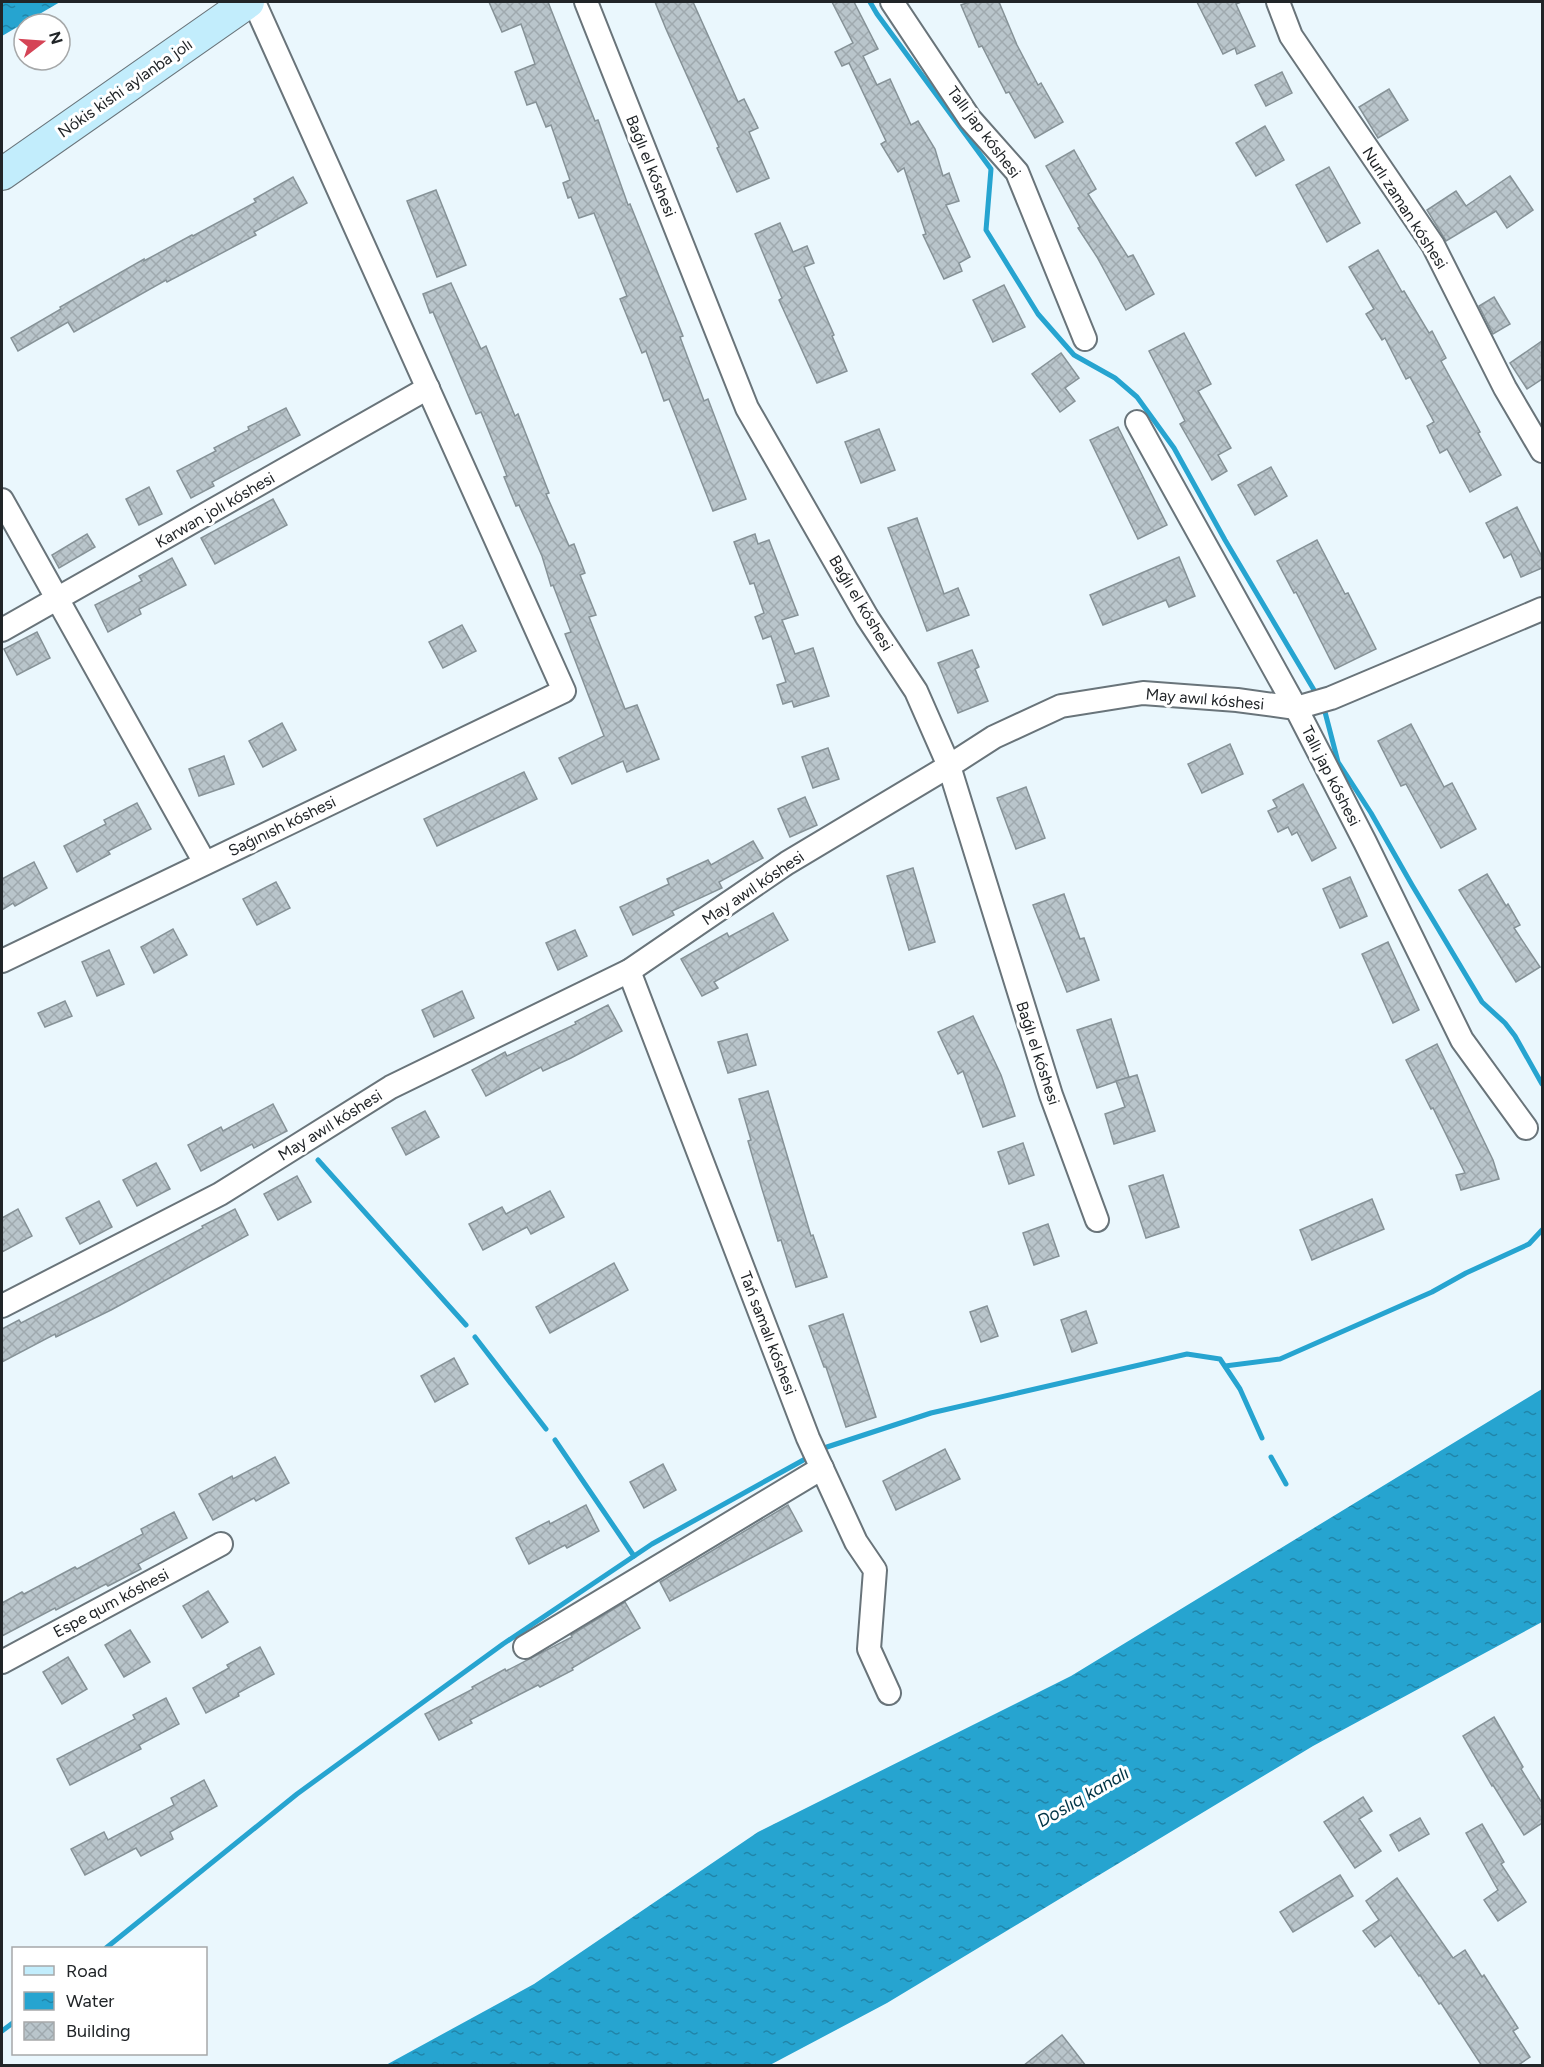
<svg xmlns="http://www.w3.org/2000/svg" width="1544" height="2067" viewBox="0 0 1544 2067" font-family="Figtree,sans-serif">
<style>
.water{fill:url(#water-ripples)}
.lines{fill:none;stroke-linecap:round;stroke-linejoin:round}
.stream{stroke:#26a4d0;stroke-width:5}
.building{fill:url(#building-cross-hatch);stroke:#869297;stroke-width:1.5}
.street-casing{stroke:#69747a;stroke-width:26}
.secondary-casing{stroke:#69747a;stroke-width:34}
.street{stroke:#fff;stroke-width:22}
.secondary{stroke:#c2edfc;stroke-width:32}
.labels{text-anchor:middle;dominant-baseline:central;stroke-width:6;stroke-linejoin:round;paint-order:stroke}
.street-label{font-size:16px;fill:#212528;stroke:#fff}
.water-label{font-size:18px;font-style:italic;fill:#003446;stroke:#fff}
</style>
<defs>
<pattern id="water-ripples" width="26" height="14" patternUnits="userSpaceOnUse" patternTransform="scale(1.5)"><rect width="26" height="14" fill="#26a4d0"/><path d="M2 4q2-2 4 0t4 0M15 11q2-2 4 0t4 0" fill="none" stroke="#2085a9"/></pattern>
<pattern id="building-cross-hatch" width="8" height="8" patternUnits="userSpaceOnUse" patternTransform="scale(1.5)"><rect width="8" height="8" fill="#b9c5cb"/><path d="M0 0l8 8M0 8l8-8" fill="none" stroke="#9fa9ae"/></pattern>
</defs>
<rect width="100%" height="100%" fill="#eaf7fd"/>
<g class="water">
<polygon points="2,2 60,2 2,36"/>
<polygon points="1542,1389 1542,1622 1313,1746 887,2003 770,2065 386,2065 534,1984 758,1832 1071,1676"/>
</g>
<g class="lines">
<g class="stream">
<polyline points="870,2 877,14 991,169 986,230 1038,314 1074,355 1115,378 1137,397 1174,448 1225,540 1314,690"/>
<polyline points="1325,712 1338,762 1371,813 1412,885 1482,1002 1505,1023 1515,1036 1542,1084"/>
<polyline points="318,1160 466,1325"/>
<polyline points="475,1337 546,1429"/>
<polyline points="1225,1366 1280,1359 1432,1292 1466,1273 1529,1244 1542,1230"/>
<polyline points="555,1440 634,1556"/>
<polyline points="827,1447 931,1413 1187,1354 1220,1359 1240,1389 1262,1438"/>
<polyline points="1271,1457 1286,1484"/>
<polyline points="106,1948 297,1794 503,1644 652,1544 807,1458"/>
<polyline points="2,2031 14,2022"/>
</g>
</g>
<g class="building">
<polygon points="489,2 548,2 595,121 598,120 628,205 630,204 683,336 680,337 704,401 708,399 746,499 713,511 669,399 664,401 646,351 642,353 620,299 627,296 594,213 579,218 571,197 568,198 563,183 570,180 551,125 546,127 536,102 527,105 515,72 535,64 521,24 502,32"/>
<polygon points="655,2 693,2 738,102 744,99 758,128 749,132 769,178 737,192 717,148 719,147 666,29"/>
<polygon points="832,2 854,2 878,49 863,56 877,85 890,79 911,125 918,121 935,149 943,176 949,173 959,201 946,205 970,257 959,263 962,271 944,279 923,235 926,234 904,168 898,172 881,144 886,141 849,63 842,66 835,52 853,43"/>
<polygon points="969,2 999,2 1017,45 1038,85 1041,83 1063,122 1035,138 1009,92 1006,93 982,46 979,47 961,5"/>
<polygon points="1197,2 1241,2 1236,4 1255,46 1237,54 1235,48 1223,54"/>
<polygon points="1282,72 1292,93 1266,106 1255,85"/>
<polygon points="1389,89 1408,120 1378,138 1359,107"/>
<polygon points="1265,126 1284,160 1256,176 1236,143"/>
<polygon points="1074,150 1096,189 1088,194 1128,257 1133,255 1154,294 1126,310 1097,257 1078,228 1080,227 1046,166"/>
<polygon points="1329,167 1360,223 1327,242 1296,185"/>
<polygon points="1510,176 1533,210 1507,228 1496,211 1446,241 1427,210 1456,191 1466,206"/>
<polygon points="293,177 307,203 254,232 256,235 167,282 166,280 74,332 68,322 18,351 11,338 61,309 60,307 144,259 144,261 192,235 193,236 256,202 254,199"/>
<polygon points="436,190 466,265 437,277 407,201"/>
<polygon points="780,223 793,252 807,246 814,263 804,267 834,335 832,336 847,371 817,383 779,300 782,298 755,234"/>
<polygon points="1378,250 1402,292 1404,291 1429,333 1432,331 1446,358 1441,361 1480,432 1478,433 1501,475 1470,492 1447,449 1440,453 1427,426 1434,422 1410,377 1406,379 1385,338 1382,340 1366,314 1374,309 1349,267"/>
<polygon points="451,283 481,349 486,346 515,416 518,414 549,493 546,494 569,546 574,544 585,573 580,575 596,615 589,617 625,709 637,705 659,759 627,772 623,761 572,784 559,758 604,736 565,634 571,632 553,585 551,586 542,556 519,505 516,506 504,477 507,476 481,412 476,414 433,312 430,313 423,294"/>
<polygon points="1004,285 1025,327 993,342 973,300"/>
<polygon points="1494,297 1510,324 1493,334 1479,306"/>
<polygon points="1184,333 1211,384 1198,391 1231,448 1218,455 1227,471 1212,480 1180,424 1185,421 1149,351"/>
<polygon points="1542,341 1542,379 1527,389 1510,363"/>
<polygon points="1061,353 1079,378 1065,388 1075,401 1060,412 1032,374"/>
<polygon points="286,408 300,435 212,482 214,486 191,498 177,471 216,451 214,448 249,430 248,427"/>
<polygon points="1118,427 1167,525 1138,539 1090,440"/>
<polygon points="879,429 895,470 861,483 845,442"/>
<polygon points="1271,467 1287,496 1255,515 1238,485"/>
<polygon points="149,487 162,514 139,525 126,499"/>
<polygon points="273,499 287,525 215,564 201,538"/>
<polygon points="1517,507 1542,557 1542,568 1521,577 1511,554 1504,558 1486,523"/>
<polygon points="917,518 944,594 958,588 969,615 927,631 888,528"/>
<polygon points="87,534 95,547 59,568 52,555"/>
<polygon points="755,534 758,544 769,540 798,615 782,620 795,654 813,648 829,696 794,707 792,701 783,704 777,685 786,682 771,636 763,639 755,617 764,613 754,583 750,584 734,542"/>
<polygon points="1317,540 1345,594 1348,593 1376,649 1335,669 1296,592 1294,593 1277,561"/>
<polygon points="1179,557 1195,596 1169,607 1166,600 1103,625 1090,595"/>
<polygon points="172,558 186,585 139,609 141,614 108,632 95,605 142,581 139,576"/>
<polygon points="462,625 476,651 443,668 429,642"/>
<polygon points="37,632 50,658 17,675 4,649"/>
<polygon points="972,650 979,667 975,669 988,701 958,713 938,663"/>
<polygon points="282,723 296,750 263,767 249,741"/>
<polygon points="1411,724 1444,787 1452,783 1476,829 1441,848 1406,784 1401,786 1378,741"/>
<polygon points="1230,744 1243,774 1202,793 1188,764"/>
<polygon points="828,748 839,779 813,788 802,757"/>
<polygon points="224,756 234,784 199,796 189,769"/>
<polygon points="524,772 537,799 437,846 424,819"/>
<polygon points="1303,784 1336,848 1312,861 1297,832 1292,835 1288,827 1278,832 1268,811 1277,807 1273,800"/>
<polygon points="1026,787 1045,838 1016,849 997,798"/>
<polygon points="805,797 817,825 790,837 778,809"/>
<polygon points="137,803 151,829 108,851 110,854 77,872 64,846 106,824 104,820"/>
<polygon points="753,841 763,858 719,882 722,888 672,911 674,915 633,935 620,907 669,884 667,879 708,860 711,865"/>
<polygon points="34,862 47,888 15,906 13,903 2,910 2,879"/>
<polygon points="913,868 935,942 909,950 887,876"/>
<polygon points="1487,874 1506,906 1508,904 1520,925 1514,928 1540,967 1516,982 1459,890"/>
<polygon points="1350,877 1367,916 1340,928 1323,889"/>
<polygon points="276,882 290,908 257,925 243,899"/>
<polygon points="1064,894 1080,939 1084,938 1099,980 1067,992 1033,905"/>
<polygon points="773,913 788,940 714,982 718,988 702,996 681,959 727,933 729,937"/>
<polygon points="173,929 187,955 154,973 141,947"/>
<polygon points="575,930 587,956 558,970 546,943"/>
<polygon points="1388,942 1419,1010 1393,1023 1362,954"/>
<polygon points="109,950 124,984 97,996 82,962"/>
<polygon points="462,991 474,1018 434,1037 422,1010"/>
<polygon points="65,1001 72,1016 45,1027 38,1013"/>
<polygon points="608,1005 622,1031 571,1058 543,1071 541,1067 486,1096 472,1070 505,1052 507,1056 576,1024 575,1022"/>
<polygon points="973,1016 1001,1075 1015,1116 983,1127 963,1071 958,1074 938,1032"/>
<polygon points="1111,1019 1129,1077 1097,1088 1077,1030"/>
<polygon points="747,1034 756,1065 728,1073 718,1042"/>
<polygon points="1437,1044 1493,1160 1499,1179 1461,1190 1456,1175 1465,1173 1433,1108 1431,1109 1406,1060"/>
<polygon points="1137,1075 1155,1131 1114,1144 1105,1114 1125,1107 1116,1081"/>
<polygon points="768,1091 811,1236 813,1235 827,1277 796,1287 781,1240 778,1241 762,1189 748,1141 751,1140 739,1099"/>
<polygon points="273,1104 287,1131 254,1148 252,1144 201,1171 188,1145 221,1127 223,1131"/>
<polygon points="425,1111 439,1137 406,1155 392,1128"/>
<polygon points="1023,1143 1034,1175 1009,1184 998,1152"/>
<polygon points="156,1163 170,1189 137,1206 123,1180"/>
<polygon points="1163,1175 1179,1227 1146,1238 1129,1186"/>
<polygon points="297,1176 311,1202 278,1220 264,1194"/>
<polygon points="550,1191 564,1217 531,1234 527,1227 483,1250 469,1224 502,1207 506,1214"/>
<polygon points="1372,1199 1384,1229 1312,1260 1300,1230"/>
<polygon points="99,1201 112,1227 80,1244 66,1218"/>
<polygon points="18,1209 32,1236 2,1252 2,1218"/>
<polygon points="235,1209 248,1235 111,1310 56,1337 55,1334 2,1362 2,1329 19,1320 21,1323 76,1295 203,1228 202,1226"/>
<polygon points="1048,1224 1059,1256 1034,1265 1023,1233"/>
<polygon points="614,1263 628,1290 550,1333 536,1307"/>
<polygon points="987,1306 998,1336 981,1342 970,1312"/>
<polygon points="1086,1311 1097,1343 1072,1352 1061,1320"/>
<polygon points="843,1314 876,1417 846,1427 826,1367 824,1367 809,1326"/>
<polygon points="454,1358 468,1384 435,1402 421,1376"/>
<polygon points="945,1449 960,1479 896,1510 883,1481"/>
<polygon points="275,1457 289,1483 256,1501 254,1498 213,1520 199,1494 232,1476 233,1479"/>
<polygon points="663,1464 676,1490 644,1508 630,1482"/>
<polygon points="586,1505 599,1531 567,1548 565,1545 529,1564 516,1538 549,1521 550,1524"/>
<polygon points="788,1505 802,1531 670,1601 660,1582"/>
<polygon points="174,1512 187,1538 138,1564 141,1569 108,1586 106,1584 56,1610 55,1608 2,1636 2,1603 22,1592 24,1594 75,1567 77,1569 143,1534 141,1529"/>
<polygon points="208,1591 228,1622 202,1638 183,1606"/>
<polygon points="625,1602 640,1628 572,1668 573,1670 540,1687 538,1685 470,1720 472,1723 439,1740 425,1714 473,1689 472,1687 505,1669 506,1671 572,1637 571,1635"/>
<polygon points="130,1630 150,1662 124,1677 105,1645"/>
<polygon points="260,1647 274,1674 238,1693 239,1696 206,1713 193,1688 229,1668 227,1665"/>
<polygon points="68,1657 87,1689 62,1704 43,1672"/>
<polygon points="166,1698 179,1724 139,1745 141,1749 70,1785 57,1759 135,1719 133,1715"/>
<polygon points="1494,1717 1523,1767 1521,1769 1542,1803 1542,1823 1524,1835 1493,1785 1492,1786 1463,1736"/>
<polygon points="204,1780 217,1806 170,1832 173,1839 141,1856 136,1848 85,1875 71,1849 104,1832 108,1840 174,1805 171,1798"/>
<polygon points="1363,1797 1372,1811 1359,1819 1381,1851 1355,1868 1324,1822"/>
<polygon points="1420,1818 1429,1834 1399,1851 1390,1835"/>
<polygon points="1482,1824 1504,1862 1501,1864 1526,1902 1498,1921 1484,1900 1498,1890 1466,1833"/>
<polygon points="1340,1875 1353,1896 1293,1932 1280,1912"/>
<polygon points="1397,1878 1453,1958 1465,1950 1482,1977 1484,1975 1518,2028 1513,2031 1530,2057 1517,2066 1482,2066 1441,2003 1439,2004 1420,1975 1419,1976 1391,1935 1375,1947 1363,1931 1379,1920 1366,1901"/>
<polygon points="1062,2035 1086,2066 1023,2066"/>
</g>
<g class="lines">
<defs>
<g id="street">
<polyline points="586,2 747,408 867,617 916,691 949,766 1051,1095 1097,1220"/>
<polyline points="892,2 970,119 1017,172 1085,339"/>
<polyline points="1278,2 1291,36 1433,245 1505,388 1542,451"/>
<polyline points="1137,422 1296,708 1365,842 1462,1040 1526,1128"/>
<polyline points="2,500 205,863"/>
<polyline points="2,630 428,388"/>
<polyline points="2,961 564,691 254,2"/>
<polyline points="629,971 808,1438 856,1542 875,1570 869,1649 889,1693"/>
<polyline points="2,1306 220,1194 391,1087 629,971 787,863 949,766 994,737 1061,706 1143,693 1237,700 1296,708 1331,698 1542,609"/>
<polyline points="525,1647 822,1468"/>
<polyline points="2,1662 221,1544"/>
</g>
<polyline id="secondary" points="2,174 248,2"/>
</defs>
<use href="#street" class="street-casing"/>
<use href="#secondary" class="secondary-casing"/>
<use href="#street" class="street"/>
<use href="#secondary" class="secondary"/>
</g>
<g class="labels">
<g class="street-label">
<text transform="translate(125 88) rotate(-35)">Nókis kishi aylanba jolı</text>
<text transform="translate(984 132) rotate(53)">Tallı jap kóshesi</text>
<text transform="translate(651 166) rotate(68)">Baǵlı el kóshesi</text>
<text transform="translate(1405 208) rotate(57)">Nurlı zaman kóshesi</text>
<text transform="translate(215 510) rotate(-30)">Karwan jolı kóshesi</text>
<text transform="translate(861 603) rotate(59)">Baǵlı el kóshesi</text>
<text transform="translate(1205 699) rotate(5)">May awıl kóshesi</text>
<text transform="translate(1331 776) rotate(63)">Tallı jap kóshesi</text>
<text transform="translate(282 826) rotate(-26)">Saǵınısh kóshesi</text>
<text transform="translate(753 888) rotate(-34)">May awıl kóshesi</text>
<text transform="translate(1038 1053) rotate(72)">Baǵlı el kóshesi</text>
<text transform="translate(330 1125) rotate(-32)">May awıl kóshesi</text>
<text transform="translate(768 1333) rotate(69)">Tań samalı kóshesi</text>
<text transform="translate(111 1603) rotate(-28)">Espe qum kóshesi</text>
</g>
<g class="water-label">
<text transform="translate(1083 1797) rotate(-30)">Doslıq kanalı</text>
</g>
</g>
<rect width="1544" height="2067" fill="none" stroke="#212528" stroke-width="6"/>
<rect x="12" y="1947" width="195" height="108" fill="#ffffff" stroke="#a6a8a9" stroke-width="1.5"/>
<rect x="24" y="1966" width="30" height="9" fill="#c2edfc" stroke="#a6a8a9" stroke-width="1.5"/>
<text x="66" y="1977" font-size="18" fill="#212528">Road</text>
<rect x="24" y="1992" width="30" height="18" fill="url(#water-ripples)" stroke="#a6a8a9" stroke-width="1.5"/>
<text x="66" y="2007" font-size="18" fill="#212528">Water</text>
<rect x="24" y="2022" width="30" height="18" fill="url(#building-cross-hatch)" stroke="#a6a8a9" stroke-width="1.5"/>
<text x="66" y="2037" font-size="18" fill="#212528">Building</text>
<g transform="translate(42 42) rotate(73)"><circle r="28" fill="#ffffff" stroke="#a6a8a9" stroke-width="1.5"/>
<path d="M0-4.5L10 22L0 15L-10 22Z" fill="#d54456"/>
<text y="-9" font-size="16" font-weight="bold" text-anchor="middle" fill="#212528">N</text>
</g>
</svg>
